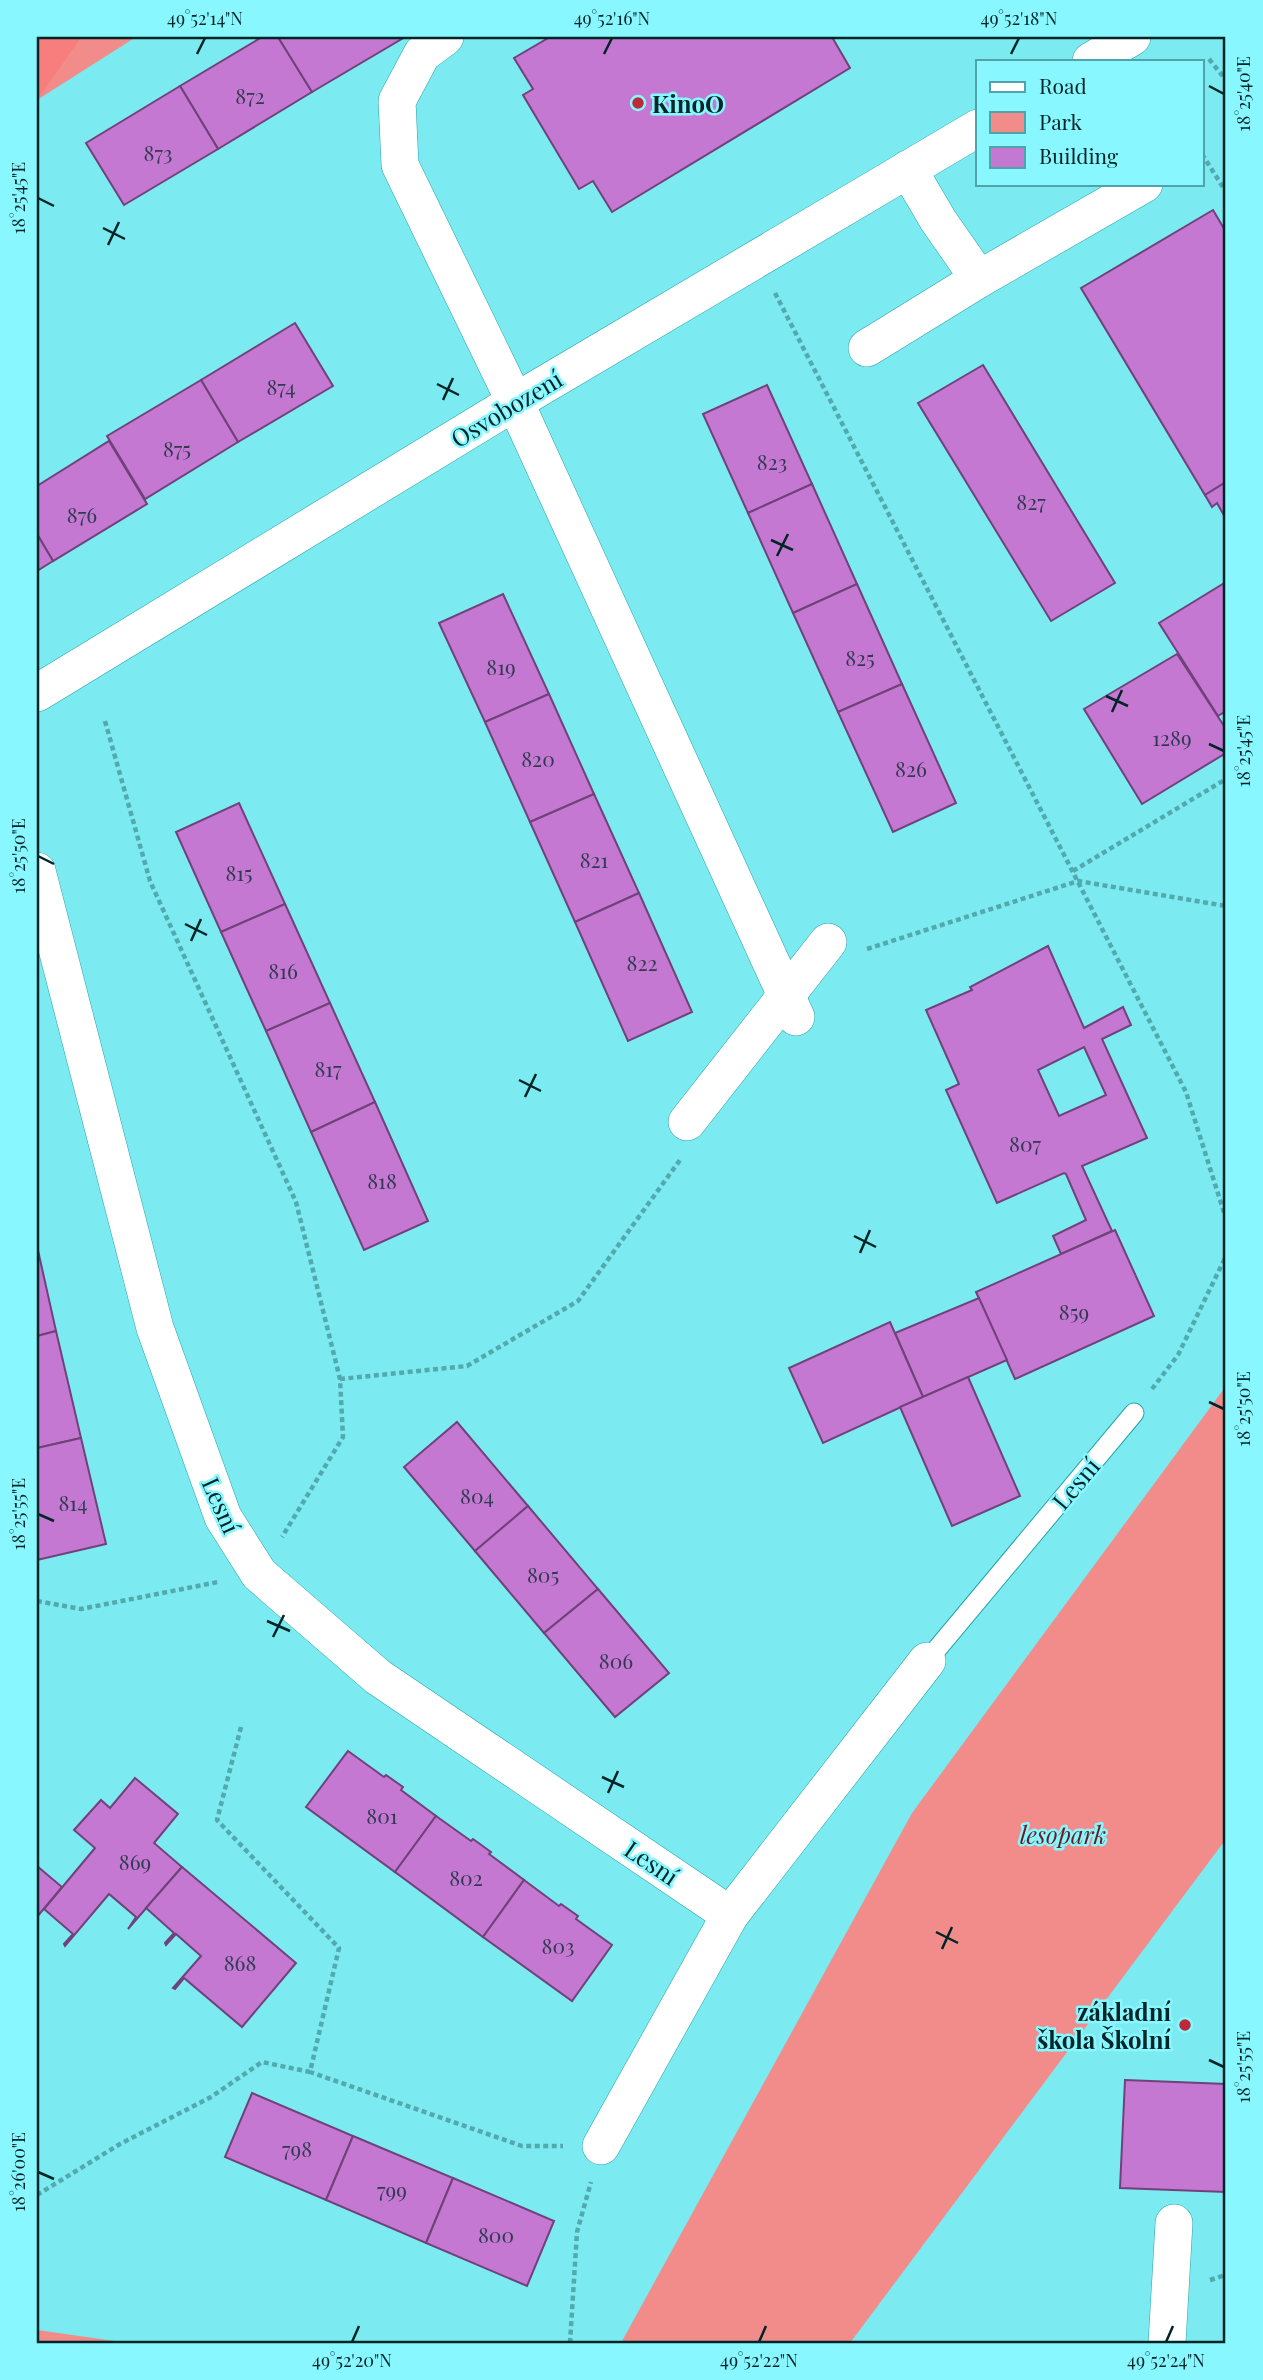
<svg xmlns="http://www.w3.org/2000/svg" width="1263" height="2380" viewBox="0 0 1263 2380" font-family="'Playfair Display',serif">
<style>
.green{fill:#f28c8b}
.forest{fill:#f87d7d}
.building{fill:#c478d2;stroke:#704279;stroke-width:2;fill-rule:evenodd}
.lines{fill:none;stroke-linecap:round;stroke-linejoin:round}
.lane-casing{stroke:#28a3ab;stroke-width:21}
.street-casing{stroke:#28a3ab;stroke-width:38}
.path{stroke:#52a9ae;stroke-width:4.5;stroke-dasharray:5 3.5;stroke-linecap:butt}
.lane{stroke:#fff;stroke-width:19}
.street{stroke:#fff;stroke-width:37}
.ticks{fill:none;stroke:#002527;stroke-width:2.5}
.poi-dot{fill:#bb2a38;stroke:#88f7ff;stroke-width:2.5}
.labels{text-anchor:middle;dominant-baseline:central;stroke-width:5;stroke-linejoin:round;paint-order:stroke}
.number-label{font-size:21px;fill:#313a52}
.poi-label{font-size:24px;font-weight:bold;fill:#002527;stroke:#88f7ff;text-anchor:start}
.street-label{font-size:24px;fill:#002527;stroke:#88f7ff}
.park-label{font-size:24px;font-style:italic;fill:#691c21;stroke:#88f7ff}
.neatline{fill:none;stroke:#002527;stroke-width:2.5}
.ticks-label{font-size:18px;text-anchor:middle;fill:#002527}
</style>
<rect width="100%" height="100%" fill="#7beaf1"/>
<g class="green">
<polygon points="82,37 136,37 37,100 37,99"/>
<polygon points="1226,1386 1226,1839 850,2343 621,2343 912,1813"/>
<polygon points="37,2330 129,2343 37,2343"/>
</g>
<polygon class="forest" points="37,37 82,37 37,100"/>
<g class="building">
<polygon points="262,37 278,37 312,92 218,149 180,86"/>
<polygon points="278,37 405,37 312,92"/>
<polygon points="550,37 832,37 850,68 612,212 593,181 579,189 523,95 533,89 514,58"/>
<polygon points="180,86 218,149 124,205 86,143"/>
<polygon points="1213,210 1226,232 1226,482 1205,495 1081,288"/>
<polygon points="295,323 333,386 238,442 201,380"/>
<polygon points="983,365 1115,583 1051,621 918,403"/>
<polygon points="201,380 238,442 145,499 107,436"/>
<polygon points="767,385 812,484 748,513 703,414"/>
<polygon points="109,441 147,504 53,561 37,534 37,486"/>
<polygon points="1226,482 1226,519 1217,503 1212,507 1205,495"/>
<polygon points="812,484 857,584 793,613 748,513"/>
<polygon points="37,534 53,561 37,571"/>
<polygon points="1226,582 1226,711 1218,716 1159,623"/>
<polygon points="857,584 902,684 838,712 793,613"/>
<polygon points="503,594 549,694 485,722 439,623"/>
<polygon points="1177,654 1226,729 1226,753 1142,804 1084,709"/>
<polygon points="902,684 956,803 893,832 838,712"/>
<polygon points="549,694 594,794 530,822 485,722"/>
<polygon points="594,794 639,893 575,922 530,822"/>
<polygon points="239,803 285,904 221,932 176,832"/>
<polygon points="639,893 692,1012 628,1041 575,922"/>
<polygon points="285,904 330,1003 266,1031 221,932"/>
<path d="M1048,946L1084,1028L1123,1007L1131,1025L1102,1039L1147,1138L1082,1166L1112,1231L1061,1254L1053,1236L1086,1220L1066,1174L1064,1173L997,1203L946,1090L959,1084L926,1010L972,990L970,987ZM1084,1047L1106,1095L1059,1116L1038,1070Z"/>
<polygon points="330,1003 375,1102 311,1132 266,1031"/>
<polygon points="375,1102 428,1221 364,1250 311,1132"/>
<polygon points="1115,1230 1154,1316 1015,1379 976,1292"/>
<polygon points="37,1246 56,1331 37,1336"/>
<polygon points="979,1298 1007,1360 923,1397 895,1333"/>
<polygon points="890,1322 923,1397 823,1443 789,1368"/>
<polygon points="56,1331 81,1438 37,1448 37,1336"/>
<polygon points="968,1377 1020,1496 952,1526 900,1407"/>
<polygon points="457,1422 528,1506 475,1551 404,1467"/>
<polygon points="81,1438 106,1544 37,1560 37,1448"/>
<polygon points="528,1506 598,1589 544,1633 475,1551"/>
<polygon points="598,1589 669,1673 615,1717 544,1633"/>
<polygon points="348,1751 384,1777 386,1775 403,1787 401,1790 436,1816 395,1872 306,1807"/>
<polygon points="135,1778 178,1814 154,1843 182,1867 128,1929 136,1917 109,1894 65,1946 64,1944 73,1934 44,1909 95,1848 74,1830 101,1800 110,1808"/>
<polygon points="436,1816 471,1841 473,1839 491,1852 489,1854 524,1880 483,1937 395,1872"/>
<polygon points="37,1866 62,1887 37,1917"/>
<polygon points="182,1867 296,1963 242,2027 184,1978 175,1989 173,1988 201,1956 176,1934 166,1945 165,1943 174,1933 146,1908"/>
<polygon points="524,1880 559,1906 561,1904 578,1916 576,1919 612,1945 572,2001 483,1937"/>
<polygon points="1125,2080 1226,2084 1226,2192 1120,2188"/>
<polygon points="252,2093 353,2136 326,2200 225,2157"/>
<polygon points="353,2136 453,2178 426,2243 326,2200"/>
<polygon points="453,2178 554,2221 527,2286 426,2243"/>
</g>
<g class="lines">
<defs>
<polyline id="lane" points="927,1661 1134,1413"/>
<g id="street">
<polyline points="445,37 422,54 397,101 400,165 515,402 796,1017"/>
<polyline points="1091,61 1132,37"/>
<polyline points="908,169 938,220 979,279"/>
<polyline points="867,348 979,279 1144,184"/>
<polyline points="37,693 515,402 978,128"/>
<polyline points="37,871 155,1328 223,1517 259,1574 378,1677 730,1915"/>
<polyline points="687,1122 828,942"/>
<polyline points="601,2146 730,1915 927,1661"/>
<polyline points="1167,2343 1174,2223"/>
</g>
</defs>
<use href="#lane" class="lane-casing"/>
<use href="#street" class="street-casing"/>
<g class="path">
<polyline points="1209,59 1226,80"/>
<polyline points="1202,154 1226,192"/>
<polyline points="775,293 1186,1092 1226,1219"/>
<polyline points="105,721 150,881 296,1202 340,1379 343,1437 282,1537"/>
<polyline points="1073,871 1226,779"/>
<polyline points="867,949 1078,881 1226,906"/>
<polyline points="340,1379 467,1366 578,1301 680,1160"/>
<polyline points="1152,1389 1178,1355 1226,1256"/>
<polyline points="37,1601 81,1609 218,1582"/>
<polyline points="241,1727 217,1820 339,1948 310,2072 522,2146 563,2146"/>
<polyline points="37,2195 120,2144 211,2097 262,2062 310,2072"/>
<polyline points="1210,2280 1226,2275"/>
<polyline points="570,2343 577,2232 591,2182"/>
</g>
<use href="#lane" class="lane"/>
<use href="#street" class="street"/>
</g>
<path class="ticks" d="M197,54L205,38M604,54L612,38M1011,54L1019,38M1209,86L1224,94M38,198L54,206M103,228L125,239M108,245L119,222M437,384L459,395M443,400L453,378M771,540L793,550M777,556L788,534M1106,696L1128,706M1112,712L1122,690M1209,744L1224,751M38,856L54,864M185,924L207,935M191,941L201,919M519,1080L541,1091M525,1097L536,1074M854,1236L876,1247M860,1253L870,1230M1209,1402L1224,1409M38,1514L54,1521M267,1621L290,1631M273,1637L284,1615M602,1777L624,1787M608,1793L618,1771M936,1932L958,1943M942,1949L952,1927M1209,2060L1224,2067M38,2172L54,2179M352,2342L359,2326M759,2342L766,2326M1166,2342L1173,2326"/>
<g class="poi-dot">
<circle cx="638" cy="103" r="7"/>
<circle cx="1185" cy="2025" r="7"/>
</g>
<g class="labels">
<g class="number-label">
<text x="250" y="95">872</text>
<text x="158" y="152">873</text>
<text x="281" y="386">874</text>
<text x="177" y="448">875</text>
<text x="772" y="461">823</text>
<text x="1031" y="501">827</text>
<text x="82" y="514">876</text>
<text x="860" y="657">825</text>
<text x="501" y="666">819</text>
<text x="1172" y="737">1289</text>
<text x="538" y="758">820</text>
<text x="911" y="768">826</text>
<text x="594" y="859">821</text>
<text x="239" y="872">815</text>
<text x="642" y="962">822</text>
<text x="283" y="970">816</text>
<text x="328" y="1068">817</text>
<text x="1025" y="1143">807</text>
<text x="382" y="1180">818</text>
<text x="1074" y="1311">859</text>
<text x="477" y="1495">804</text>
<text x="73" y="1502">814</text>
<text x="543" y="1574">805</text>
<text x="616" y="1660">806</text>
<text x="382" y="1815">801</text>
<text x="135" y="1861">869</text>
<text x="466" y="1877">802</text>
<text x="558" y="1945">803</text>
<text x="240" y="1962">868</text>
<text x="297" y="2148">798</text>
<text x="392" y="2189">799</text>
<text x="496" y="2234">800</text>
</g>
<g class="poi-label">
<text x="652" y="103">KinoO</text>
<text x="1171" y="2011" text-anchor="end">základní<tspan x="1171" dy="28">škola Školní</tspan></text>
</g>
<g class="street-label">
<text transform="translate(506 408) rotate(-31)">Osvobození</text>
<text transform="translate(1075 1483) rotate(-50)">Lesní</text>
<text transform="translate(222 1505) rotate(66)">Lesní</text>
<text transform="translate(652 1862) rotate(34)">Lesní</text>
</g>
<g class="park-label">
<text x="1063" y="1834">lesopark</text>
</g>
</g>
<rect width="1263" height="2380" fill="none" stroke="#88f7ff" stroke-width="77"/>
<rect x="976" y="60" width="228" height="126" fill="#88f7ff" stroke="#52a3a9" stroke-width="2"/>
<rect x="990" y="82" width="35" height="10" fill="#ffffff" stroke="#52a3a9" stroke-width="2"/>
<text x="1039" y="94" font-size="21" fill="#002527">Road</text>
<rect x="990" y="112" width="35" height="21" fill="#f28c8b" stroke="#52a3a9" stroke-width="2"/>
<text x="1039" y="130" font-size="21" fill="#002527">Park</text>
<rect x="990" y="147" width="35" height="21" fill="#c478d2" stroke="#52a3a9" stroke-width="2"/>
<text x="1039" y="164" font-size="21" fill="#002527">Building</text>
<rect x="38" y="38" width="1186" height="2304" class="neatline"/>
<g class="ticks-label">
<text x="205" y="25">49°52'14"N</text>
<text x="612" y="25">49°52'16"N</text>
<text x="1019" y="25">49°52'18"N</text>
<text transform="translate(1244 94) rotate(-90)" y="6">18°25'40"E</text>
<text transform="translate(19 198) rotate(-90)" y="6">18°25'45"E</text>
<text transform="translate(1244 751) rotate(-90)" y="6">18°25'45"E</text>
<text transform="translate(19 856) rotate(-90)" y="6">18°25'50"E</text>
<text transform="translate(1244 1409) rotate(-90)" y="6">18°25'50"E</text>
<text transform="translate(19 1514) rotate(-90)" y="6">18°25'55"E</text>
<text transform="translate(1244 2067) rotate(-90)" y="6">18°25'55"E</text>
<text transform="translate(19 2172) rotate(-90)" y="6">18°26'00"E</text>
<text x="352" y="2367">49°52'20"N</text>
<text x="759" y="2367">49°52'22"N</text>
<text x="1166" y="2367">49°52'24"N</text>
</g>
</svg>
